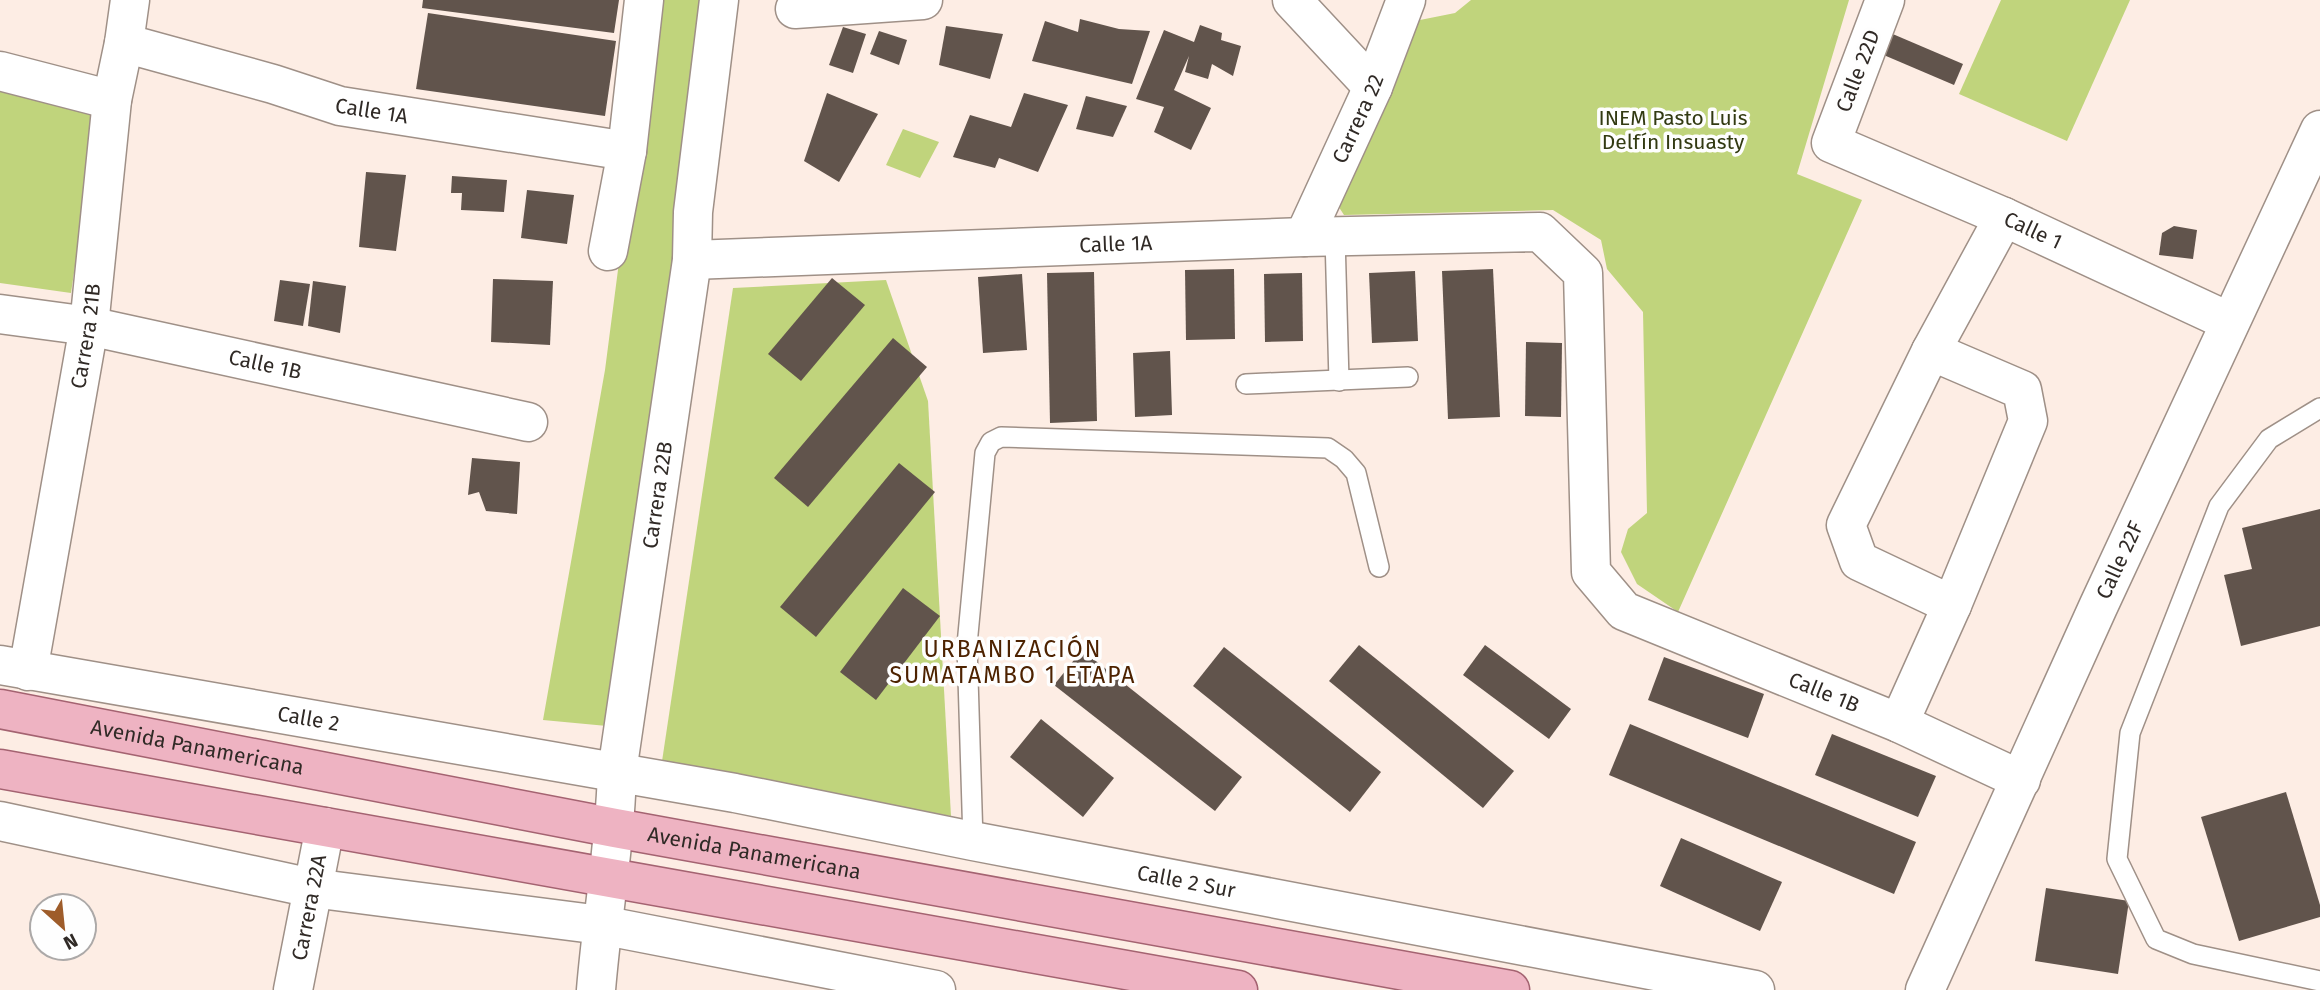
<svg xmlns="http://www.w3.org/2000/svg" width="2320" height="990" viewBox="0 0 2320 990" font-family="'Fira Sans',sans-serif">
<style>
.green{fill:#c0d47c}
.building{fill:#61544c}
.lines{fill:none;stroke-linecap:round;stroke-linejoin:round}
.service-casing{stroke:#9f9087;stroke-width:22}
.minor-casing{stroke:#9f9087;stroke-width:41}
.tertiary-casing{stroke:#9f9087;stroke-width:41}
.primary-casing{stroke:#a46371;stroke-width:41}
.service{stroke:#fff;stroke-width:19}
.minor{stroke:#fff;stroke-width:38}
.tertiary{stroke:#fff;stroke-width:38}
.primary{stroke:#eeb3c2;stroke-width:38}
.labels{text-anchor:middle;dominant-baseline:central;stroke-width:7;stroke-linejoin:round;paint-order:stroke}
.street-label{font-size:21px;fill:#302a26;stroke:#fefefe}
.park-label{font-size:21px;fill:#323a12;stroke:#fefefe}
.neighbourhood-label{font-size:23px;letter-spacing:2px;fill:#4d2200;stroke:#fefefe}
</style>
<rect width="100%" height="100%" fill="#fdede4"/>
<g class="green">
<polygon points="653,0 713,0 607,726 543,720 605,370"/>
<polygon points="1471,0 1849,0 1797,174 1862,200 1678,612 1637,584 1621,552 1628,529 1647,513 1643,312 1607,269 1601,240 1553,210 1344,215 1333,198 1410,22 1455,13"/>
<polygon points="2001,0 2130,0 2067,141 1959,94"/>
<polygon points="0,82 99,103 71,293 0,283"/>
<polygon points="903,129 939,142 920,178 886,165"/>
<polygon points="886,280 928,401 951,816 661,768 733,288"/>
</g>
<g class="building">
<polygon points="423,0 619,0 614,33 422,8"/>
<polygon points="428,13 616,41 605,116 416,89"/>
<polygon points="1080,19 1119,29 1150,31 1132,84 1032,61 1045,21 1078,32"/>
<polygon points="1200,25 1222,33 1221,40 1241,46 1233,76 1212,64 1208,79 1185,72 1189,56 1174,90 1211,108 1191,150 1154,132 1164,107 1136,99 1164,30 1194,42"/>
<polygon points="946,26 1003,34 990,79 939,65"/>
<polygon points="843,27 866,34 853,73 829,65"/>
<polygon points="879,31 907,40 899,65 870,54"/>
<polygon points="1888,32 1963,64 1954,85 1879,53"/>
<polygon points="827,93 878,114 839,182 804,161"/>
<polygon points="1024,93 1068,105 1038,172 999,158 995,168 953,157 970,115 1011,127"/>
<polygon points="1086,96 1127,106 1113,137 1076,129"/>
<polygon points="366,172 406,175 396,251 359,247"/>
<polygon points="452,176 507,180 504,212 461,210 462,193 451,193"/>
<polygon points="527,190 574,195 567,244 521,238"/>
<polygon points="2174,226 2197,230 2193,259 2159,255 2162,233"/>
<polygon points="1234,269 1235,339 1186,340 1185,270"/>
<polygon points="1493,269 1500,417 1448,419 1442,271"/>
<polygon points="1415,271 1418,341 1372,343 1369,273"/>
<polygon points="1094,272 1097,421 1050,423 1047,273"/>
<polygon points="1302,273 1303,341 1265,342 1264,274"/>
<polygon points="1022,274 1027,350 983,353 978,277"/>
<polygon points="832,278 865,305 801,381 768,354"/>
<polygon points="493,279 553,281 550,345 491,342"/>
<polygon points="280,280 310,284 303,326 274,321"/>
<polygon points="313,281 346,286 340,333 308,326"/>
<polygon points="893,338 927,367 808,507 774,478"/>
<polygon points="1526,342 1562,343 1561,417 1525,416"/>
<polygon points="1170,351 1172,415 1135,417 1133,353"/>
<polygon points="472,458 520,462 517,514 486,511 479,492 468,495"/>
<polygon points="899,463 935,492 816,637 780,607"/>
<polygon points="2320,509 2320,626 2241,646 2224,575 2252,569 2242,528"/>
<polygon points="903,588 940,616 876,700 840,672"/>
<polygon points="1359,645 1514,771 1483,808 1329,681"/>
<polygon points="1485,645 1571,709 1549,739 1463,675"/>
<polygon points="1224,647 1381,772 1350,812 1193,686"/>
<polygon points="1082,650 1242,777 1215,811 1054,685"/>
<polygon points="1664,657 1764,694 1748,738 1648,700"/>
<polygon points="1041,719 1114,778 1083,817 1010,757"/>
<polygon points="1630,724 1916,842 1894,894 1609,775"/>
<polygon points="1832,734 1936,776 1918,817 1815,775"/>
<polygon points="2286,792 2320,905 2320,917 2239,941 2201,817"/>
<polygon points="1681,838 1782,882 1760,931 1660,886"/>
<polygon points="2046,888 2129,901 2118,974 2035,961"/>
</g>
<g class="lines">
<defs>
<g id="service">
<polyline points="1335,237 1339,381"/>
<polyline points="1246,384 1408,377"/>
<polyline points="2320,408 2269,439 2219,506 2130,733 2117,859 2156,939 2193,954 2320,981"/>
<polyline points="973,841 967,645 985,453 991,442 1001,437 1328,448 1344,459 1356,473 1379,567"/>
</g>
<g id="minor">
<polyline points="1292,0 1373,87"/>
<path id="s1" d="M1885,0L1831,143L2004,217L2230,322"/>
<polyline points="795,9 923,0"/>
<path id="s2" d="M124,43L273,84L340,106L627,151"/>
<polyline points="0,71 112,100"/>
<path id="s3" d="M1304,237L1373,87L1406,0"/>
<polyline points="608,251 627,151 644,0"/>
<path id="s4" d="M692,260L1304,237L1540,232L1583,273L1591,572L1624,611L1899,723L2021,780"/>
<path id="s5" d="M0,314L89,326L528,422"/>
<polyline points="1952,605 1859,561 1846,525 1931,351 2004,217"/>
<path id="s6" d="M0,665L735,793L973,841L1755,990"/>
<path id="s7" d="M28,671L89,326L112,100L124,43L130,0"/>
<polyline points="1899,723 1952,605 2028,421 2022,390 1931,351"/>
<polyline points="0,821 312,888 601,925 936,990"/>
<path id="s8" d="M293,990L325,827"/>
<path id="s9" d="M1925,990L2098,607L2320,130"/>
</g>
<g id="tertiary">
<path id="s10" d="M596,990C602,917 615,845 617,772L692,260L693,212L719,0"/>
</g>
<g id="primary">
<path id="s11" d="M0,709L615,828L1510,990"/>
<polyline points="0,769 1238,990"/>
</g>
</defs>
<use href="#service" class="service-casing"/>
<use href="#minor" class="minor-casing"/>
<use href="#tertiary" class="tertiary-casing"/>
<use href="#primary" class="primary-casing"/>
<use href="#service" class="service"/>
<use href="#minor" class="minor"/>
<use href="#tertiary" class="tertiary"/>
<use href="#primary" class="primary"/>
</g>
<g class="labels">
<g class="street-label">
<text transform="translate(1858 71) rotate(-69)">Calle 22D</text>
<text stroke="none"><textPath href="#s2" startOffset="257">Calle 1A</textPath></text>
<text stroke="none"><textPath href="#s3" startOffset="130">Carrera 22</textPath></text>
<text stroke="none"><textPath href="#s1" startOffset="373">Calle 1</textPath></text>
<text stroke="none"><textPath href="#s4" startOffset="424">Calle 1A</textPath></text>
<text stroke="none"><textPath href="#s7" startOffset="340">Carrera 21B</textPath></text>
<text stroke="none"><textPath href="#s5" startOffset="270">Calle 1B</textPath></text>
<text stroke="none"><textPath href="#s10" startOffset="499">Carrera 22B</textPath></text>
<text stroke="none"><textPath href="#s9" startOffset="472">Calle 22F</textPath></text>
<text stroke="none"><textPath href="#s4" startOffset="1474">Calle 1B</textPath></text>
<text stroke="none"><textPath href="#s6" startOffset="313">Calle 2</textPath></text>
<text stroke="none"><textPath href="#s11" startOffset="201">Avenida Panamericana</textPath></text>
<text stroke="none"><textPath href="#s11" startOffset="768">Avenida Panamericana</textPath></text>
<text stroke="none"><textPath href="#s6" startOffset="1206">Calle 2 Sur</textPath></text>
<text stroke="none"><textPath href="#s8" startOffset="84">Carrera 22A</textPath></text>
</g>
<g class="park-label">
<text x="1673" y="118">INEM Pasto Luis<tspan x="1673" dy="24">Delfín Insuasty</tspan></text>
</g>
<g class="neighbourhood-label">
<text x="1013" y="649">URBANIZACIÓN<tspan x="1013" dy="26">SUMATAMBO 1 ETAPA</tspan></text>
</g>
</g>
<g transform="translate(63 927) rotate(153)"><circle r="33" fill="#fefefe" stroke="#aca9a8" stroke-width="2"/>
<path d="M0-5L12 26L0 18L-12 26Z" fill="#9e5c2a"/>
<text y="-10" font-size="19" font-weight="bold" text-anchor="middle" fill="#302a26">N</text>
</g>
</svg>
